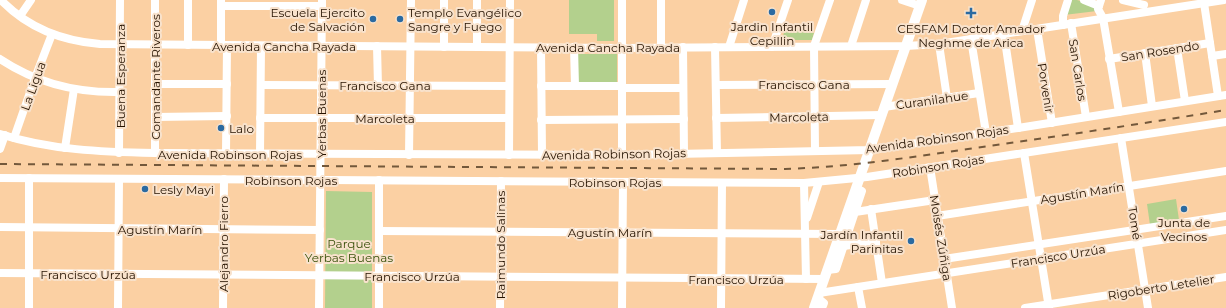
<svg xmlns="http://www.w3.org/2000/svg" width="1226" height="308" viewBox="0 0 1226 308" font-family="Montserrat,sans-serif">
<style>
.green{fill:#b3d08d}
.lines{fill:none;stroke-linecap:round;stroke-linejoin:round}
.minor{stroke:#fff;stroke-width:8}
.major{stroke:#fff;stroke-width:10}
.rail{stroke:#73583b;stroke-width:2;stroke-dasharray:7 7;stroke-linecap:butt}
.poi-dot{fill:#2a6aa1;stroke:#f8e2cc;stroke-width:1.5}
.labels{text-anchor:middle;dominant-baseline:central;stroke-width:4;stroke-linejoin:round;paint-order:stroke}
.poi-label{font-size:12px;fill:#261300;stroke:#f8e2cc;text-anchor:start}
.street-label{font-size:12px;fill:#261300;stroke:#f8e2cc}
.park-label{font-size:12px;fill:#39510b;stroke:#f8e2cc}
</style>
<rect width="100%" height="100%" fill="#fbd0a3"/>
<g class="green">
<polygon points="569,0 614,0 614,41 597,41 597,34 569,34"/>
<polygon points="1068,0 1077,0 1097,6 1097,11 1064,15"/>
<polygon points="786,25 814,33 812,40 782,40"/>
<rect x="578" y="54" width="39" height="29"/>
<polygon points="326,191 372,192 372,308 325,308"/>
<polygon points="1176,199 1179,220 1150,225 1147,204"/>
</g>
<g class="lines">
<g class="minor">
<path d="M1,0C28,28 63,41 100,44L622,48L906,46L939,44L1224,0"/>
<polyline points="444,0 444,47"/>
<polyline points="622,0 622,155"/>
<polyline points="902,0 920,6"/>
<polyline points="1084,0 1099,6"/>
<polyline points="1101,0 1098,9 1103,18 1119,112"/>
<polyline points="1123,0 1144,5"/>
<polyline points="1204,3 1218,96"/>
<polyline points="221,6 322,6"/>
<polyline points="20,16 31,0"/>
<polyline points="1071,23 1086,117"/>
<polyline points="1063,25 1063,16 1068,0"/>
<polyline points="1037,29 1052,123"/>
<polyline points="1022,31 1032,0"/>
<polyline points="1004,34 1018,128"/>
<polyline points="971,39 986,133"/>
<polyline points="939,44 947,98"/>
<polyline points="188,45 188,0"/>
<polyline points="221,45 221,0"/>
<polyline points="377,46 378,86"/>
<polyline points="851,46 866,0"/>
<polyline points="477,47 477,0"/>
<polyline points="541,47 542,155"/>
<polyline points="574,47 575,86"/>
<polyline points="661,47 661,0"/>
<polyline points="683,47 684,154"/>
<polyline points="715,47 717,153"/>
<polyline points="729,47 744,0"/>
<polyline points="772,47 788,0"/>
<polyline points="1177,48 1185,101"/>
<polyline points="1145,53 1152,106"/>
<polyline points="1212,56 1226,54"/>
<path d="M0,59C36,83 77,93 120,92"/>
<polyline points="1109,59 1210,43"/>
<polyline points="155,84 227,84"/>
<polyline points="261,85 509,86"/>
<polyline points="716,85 892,84"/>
<polyline points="541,86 622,86"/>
<polyline points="622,88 683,88"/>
<polyline points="884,107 979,93"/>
<polyline points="155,117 227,116"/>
<polyline points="260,118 509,118"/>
<polyline points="716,118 882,115"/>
<polyline points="541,120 684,119"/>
<path d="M0,134C50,150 102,152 155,153L622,155L870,150L1018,128L1226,95"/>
<polyline points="14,138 35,78 52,34"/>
<polyline points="1121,138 1148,308"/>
<polyline points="65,148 74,89"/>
<polyline points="0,149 5,135"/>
<polyline points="815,151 814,46 830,0"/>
<polyline points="119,153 120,0"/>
<polyline points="155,153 155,0"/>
<polyline points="1024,153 1049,308"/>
<polyline points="226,154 227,45"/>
<polyline points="260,154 261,46"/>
<polyline points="409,155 411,0"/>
<polyline points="509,155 510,0"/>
<polyline points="930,167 952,308"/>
<polyline points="0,178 804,183 867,177 1226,122"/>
<polyline points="29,178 29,308"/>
<polyline points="804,183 806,279"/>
<polyline points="871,209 882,283"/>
<polyline points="855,212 935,200"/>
<polyline points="937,216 1226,171"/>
<polyline points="807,218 819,182"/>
<polyline points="0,227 320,230"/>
<polyline points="379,231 840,234"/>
<polyline points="844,246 876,241"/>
<polyline points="944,259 1226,216"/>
<polyline points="827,270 836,269 862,191 856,188"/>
<polyline points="0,273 824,279"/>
<polyline points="858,287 862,308"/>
<polyline points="819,293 1226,230"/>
<polyline points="818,298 824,303 822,308"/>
<polyline points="118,308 119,179"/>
<polyline points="223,308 224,179"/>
<polyline points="319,308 322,0"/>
<polyline points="379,308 379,180"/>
<polyline points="500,308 501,181"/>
<polyline points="622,308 623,182"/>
<polyline points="721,308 722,183"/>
<polyline points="1025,308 1226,277"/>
</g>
<polyline class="major" points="814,308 922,0"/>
<path class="rail" d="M0,164L785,169C847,167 907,158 968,149C1054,137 1140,124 1226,110"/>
</g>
<g class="poi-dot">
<circle cx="772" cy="12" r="4"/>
<path d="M969 7h4v4h4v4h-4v4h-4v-4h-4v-4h4z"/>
<circle cx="373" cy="19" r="4"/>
<circle cx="400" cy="19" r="4"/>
<circle cx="221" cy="128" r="4"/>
<circle cx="145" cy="189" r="4"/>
<circle cx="1184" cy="209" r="4"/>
<circle cx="911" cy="241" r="4"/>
</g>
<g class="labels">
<g class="poi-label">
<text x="365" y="12" text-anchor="end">Escuela Ejercito<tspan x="365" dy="14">de Salvación</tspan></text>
<text x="408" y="12">Templo Evangélico<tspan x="408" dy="14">Sangre y Fuego</tspan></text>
<text x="772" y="26" text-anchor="middle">Jardin Infantil<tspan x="772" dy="14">Cepillin</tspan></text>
<text x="971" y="28" text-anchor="middle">CESFAM Doctor Amador<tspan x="971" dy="14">Neghme de Arica</tspan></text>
<text x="229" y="128">Lalo</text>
<text x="153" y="189">Lesly Mayi</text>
<text x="1184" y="222" text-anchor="middle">Junta de<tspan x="1184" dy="14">Vecinos</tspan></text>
<text x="903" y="234" text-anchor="end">Jardín Infantil<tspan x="903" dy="14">Parinitas</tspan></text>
</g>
<g class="street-label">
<text x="284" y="46">Avenida Cancha Rayada</text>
<text x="608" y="47">Avenida Cancha Rayada</text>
<text transform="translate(1160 51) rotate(-9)">San Rosendo</text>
<text transform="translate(1078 70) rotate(81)">San Carlos</text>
<text transform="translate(120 76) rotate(-90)">Buena Esperanza</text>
<text transform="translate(155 77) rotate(-90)">Comandante Riveros</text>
<text x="804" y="84">Francisco Gana</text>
<text x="385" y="85">Francisco Gana</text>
<text transform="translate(33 86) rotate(-70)">La Ligua</text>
<text transform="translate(1046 88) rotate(81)">Porvenir</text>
<text transform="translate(932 100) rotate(-8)">Curanilahue</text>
<text transform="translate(321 114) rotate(-90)">Yerbas Buenas</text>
<text transform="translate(799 117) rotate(-1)">Marcoleta</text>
<text x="385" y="118">Marcoleta</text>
<text transform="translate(937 139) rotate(-8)">Avenida Robinson Rojas</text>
<text x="230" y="154">Avenida Robinson Rojas</text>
<text transform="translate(614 154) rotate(-1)">Avenida Robinson Rojas</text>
<text transform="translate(938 166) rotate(-9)">Robinson Rojas</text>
<text x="291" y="180">Robinson Rojas</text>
<text x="615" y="182">Robinson Rojas</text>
<text transform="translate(1082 193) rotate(-9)">Agustín Marín</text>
<text transform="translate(1135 223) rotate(81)">Tomé</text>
<text x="160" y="229">Agustín Marín</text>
<text x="610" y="232">Agustín Marín</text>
<text transform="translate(941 238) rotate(81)">Moisés Zúñiga</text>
<text transform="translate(223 244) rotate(-90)">Alejandro Fierro</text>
<text transform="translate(500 245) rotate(-90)">Raimundo Salinas</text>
<text transform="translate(1058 256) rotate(-9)">Francisco Urzúa</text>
<text x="88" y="274">Francisco Urzúa</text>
<text x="412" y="276">Francisco Urzúa</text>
<text x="736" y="279">Francisco Urzúa</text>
<text transform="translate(1161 287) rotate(-9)">Rigoberto Letelier</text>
</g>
<g class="park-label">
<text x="349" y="243">Parque<tspan x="349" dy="14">Yerbas Buenas</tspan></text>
</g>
</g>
</svg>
